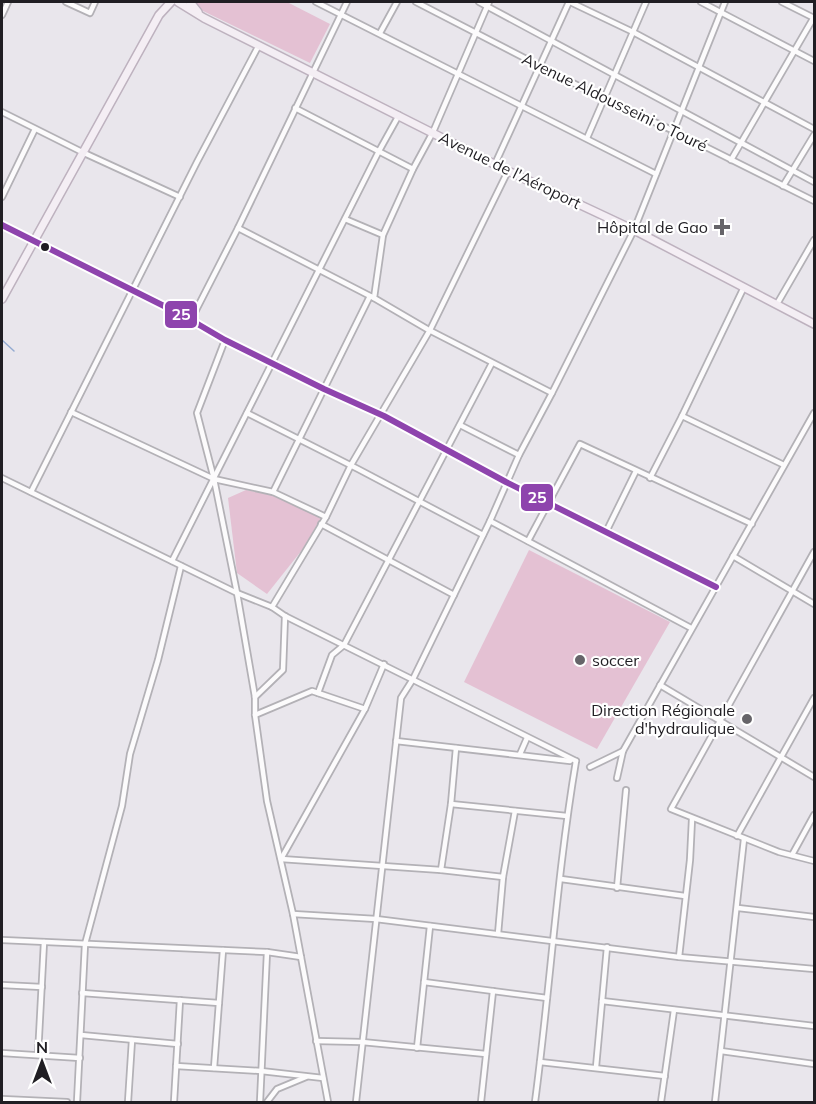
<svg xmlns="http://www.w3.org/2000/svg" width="816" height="1104" viewBox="0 0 816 1104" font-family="Mulish,sans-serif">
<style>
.green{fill:#e4c1d3}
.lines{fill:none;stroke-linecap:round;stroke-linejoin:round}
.stream{stroke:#94abd1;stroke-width:1.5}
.minor-casing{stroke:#b3b1b6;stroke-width:8}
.primary-casing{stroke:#beb2bf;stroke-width:10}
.minor{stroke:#fcfbfc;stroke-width:4.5}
.primary{stroke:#f4eef4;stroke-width:7}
.bus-1-casing{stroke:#fff;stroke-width:10}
.bus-1{stroke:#8e44ad;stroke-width:6}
.poi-dot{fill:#666469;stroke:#fff;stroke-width:2}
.bus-dot{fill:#201e23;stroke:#fff;stroke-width:2}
.labels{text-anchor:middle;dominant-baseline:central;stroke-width:4.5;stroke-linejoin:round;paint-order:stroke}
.street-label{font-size:16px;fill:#201e23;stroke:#fff}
.poi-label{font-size:16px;fill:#201e23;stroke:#fff;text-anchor:end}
.line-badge{stroke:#fff;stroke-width:2}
.badge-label{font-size:16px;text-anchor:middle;font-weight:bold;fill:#fff}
</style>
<rect width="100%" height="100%" fill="#e9e6ec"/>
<g class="green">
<polygon points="196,2 287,2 330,24 310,63 201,10"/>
<polygon points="246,490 271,495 321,518 302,550 267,594 237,573 228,498"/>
<polygon points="529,550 670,622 597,749 464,682"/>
</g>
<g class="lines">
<polyline class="stream" points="2,340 14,351"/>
<defs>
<g id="minor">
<polyline points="66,2 90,13 95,2"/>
<polyline points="316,2 656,174"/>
<polyline points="416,2 604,99 674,131 814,201"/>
<polyline points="479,2 814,182"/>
<polyline points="489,2 433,132 413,169 383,235 374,298 427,329 552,393"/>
<polyline points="570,2 633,32 814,129"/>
<polyline points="701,2 814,61"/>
<polyline points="782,2 814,18"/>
<polyline points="2,15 8,2"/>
<polyline points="380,33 397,2"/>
<polyline points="295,108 413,169"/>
<polyline points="2,112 82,152 180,197"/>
<polyline points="587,138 646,2"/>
<polyline points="731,160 814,17"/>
<polyline points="495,164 569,2"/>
<polyline points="783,186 814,135"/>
<polyline points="2,197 35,129"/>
<polyline points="345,219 383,235"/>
<polyline points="2,225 184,316 225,340 324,389 384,416 506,482 716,587"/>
<polyline points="238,228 370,296"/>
<polyline points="777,304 814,240"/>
<polyline points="191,320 238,228 347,2"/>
<polyline points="225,340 197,413 214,479 237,593 255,697 255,715 267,801 293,914 328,1102"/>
<polyline points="71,412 214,479 273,492 326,517"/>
<polyline points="247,413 358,469 483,535"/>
<polyline points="682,416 784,465"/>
<polyline points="460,425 519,455"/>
<polyline points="2,478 237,593 272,607 285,616 576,761"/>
<polyline points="650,478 682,416 744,287"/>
<polyline points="31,492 197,162 259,45"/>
<polyline points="273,492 370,296 374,298"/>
<polyline points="490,521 691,628"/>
<polyline points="321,524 454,595"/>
<polyline points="606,532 636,471"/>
<polyline points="528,541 580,444 752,524"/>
<polyline points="814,552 671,809 779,852 814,861"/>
<polyline points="733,556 814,604"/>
<polyline points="172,561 379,151 399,115"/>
<polyline points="272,607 326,517 351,465 430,330 508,171"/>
<polyline points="384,664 365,709 281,859 441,870 503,877"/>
<polyline points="660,685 814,777"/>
<polyline points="318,693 332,655 344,645 492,363"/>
<polyline points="255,697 283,670 285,616"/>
<polyline points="255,715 312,691 365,709"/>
<polyline points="396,741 570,761"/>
<polyline points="520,754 527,738"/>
<polyline points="590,767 623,751"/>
<polyline points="617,778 623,751 814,413"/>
<polyline points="451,804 567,816"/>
<polyline points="737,836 814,698"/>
<polyline points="792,855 814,815"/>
<polyline points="441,870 451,804 456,748"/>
<polyline points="561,879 685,896"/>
<polyline points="617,888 626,790"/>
<polyline points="738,908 814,917"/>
<polyline points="293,914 376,919 679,957 814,969"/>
<polyline points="498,934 503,877 515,811"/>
<polyline points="2,940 267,952 301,957"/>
<polyline points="679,957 690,860 692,819"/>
<polyline points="424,982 547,998"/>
<polyline points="2,985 42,987"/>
<polyline points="82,993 219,1003"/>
<polyline points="602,1001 814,1026"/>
<polyline points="81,1035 178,1044"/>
<polyline points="316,1041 362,1042 486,1054"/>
<polyline points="417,1048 430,926"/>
<polyline points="721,1051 814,1064"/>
<polyline points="2,1053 80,1058"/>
<polyline points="38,1055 44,942"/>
<polyline points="540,1062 665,1076"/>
<polyline points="176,1066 261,1071 323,1078"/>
<polyline points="596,1067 607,947"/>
<polyline points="214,1068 223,950"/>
<polyline points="2,1099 67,1102"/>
<polyline points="77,1102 85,944 122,806 130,754 158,660 181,566"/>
<polyline points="128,1102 132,1040"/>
<polyline points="174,1102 180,1000"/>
<polyline points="260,1102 267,952"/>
<polyline points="267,1102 277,1089 306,1077"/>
<polyline points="356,1102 401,698 413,679 490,521 519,455 552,393 634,230 725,2"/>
<polyline points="481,1102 493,991"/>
<path d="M535,1102C550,989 557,874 576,761"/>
<polyline points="661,1102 674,1010"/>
<polyline points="715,1102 744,839"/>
</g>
<g id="primary">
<polyline points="178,2 204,18 508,171 634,230 814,324"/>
<polyline points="190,2 198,12"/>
<polyline points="2,299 159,15 171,2"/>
</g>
</defs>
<use href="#minor" class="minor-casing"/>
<use href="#primary" class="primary-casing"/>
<use href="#minor" class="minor"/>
<use href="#primary" class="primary"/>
<defs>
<polyline id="bus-1" points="2,225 184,316 225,340 324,389 384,416 506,482 716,587"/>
</defs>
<use href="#bus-1" class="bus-1-casing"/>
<use href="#bus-1" class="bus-1"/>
</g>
<g class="poi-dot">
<path d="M719 218h6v6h6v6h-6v6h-6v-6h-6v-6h6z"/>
<circle cx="580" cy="660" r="6"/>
<circle cx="747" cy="719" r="6"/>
</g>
<circle class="bus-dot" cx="45" cy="247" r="5"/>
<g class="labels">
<g class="street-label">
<text transform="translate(615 102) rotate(26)">Avenue Aldousseini o Touré</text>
<text transform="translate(510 170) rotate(26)">Avenue de l'Aéroport</text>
</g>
<g class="poi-label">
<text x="708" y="227">Hôpital de Gao</text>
<text x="592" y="660" text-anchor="start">soccer</text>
<text x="735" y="710">Direction Régionale<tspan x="735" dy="18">d'hydraulique</tspan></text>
</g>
</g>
<g class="line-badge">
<rect x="164" y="300" width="34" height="29" rx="6" fill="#8e44ad"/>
<rect x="520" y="483" width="34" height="29" rx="6" fill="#8e44ad"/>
</g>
<g class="badge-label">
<text x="181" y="320">25</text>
<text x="537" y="503">25</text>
</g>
<rect width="816" height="1104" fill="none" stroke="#201e23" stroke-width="6"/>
<g transform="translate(42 1062)" stroke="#ffffff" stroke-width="4.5" paint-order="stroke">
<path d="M0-4.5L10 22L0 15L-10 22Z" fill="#201e23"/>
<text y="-9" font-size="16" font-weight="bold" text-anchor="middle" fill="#201e23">N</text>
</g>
</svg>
